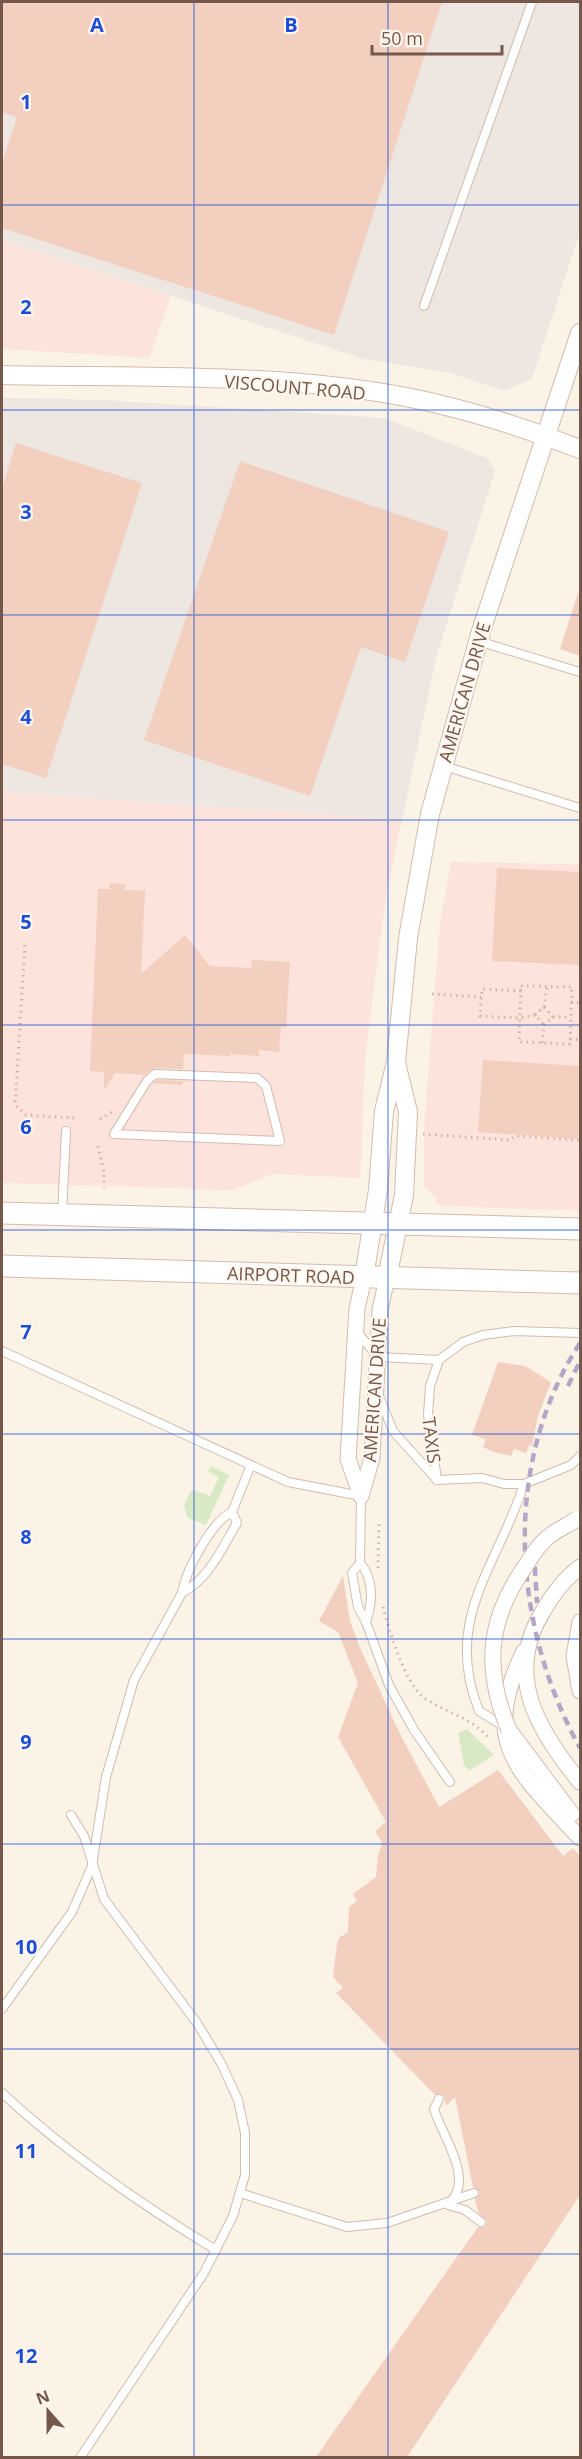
<svg xmlns="http://www.w3.org/2000/svg" width="582" height="2459" viewBox="0 0 582 2459" font-family="'Open Sans',sans-serif">
<style>
.commercial{fill:#fce3db}
.industrial{fill:#ede6e1}
.green{fill:#d7eac5}
.building{fill:#f2cfbf}
.lines{fill:none;stroke-linecap:round;stroke-linejoin:round}
.service-casing{stroke:#d0bcaf;stroke-width:10}
.minor-casing{stroke:#d0bcaf;stroke-width:17}
.tertiary-casing{stroke:#d0bcaf;stroke-width:20}
.secondary-casing{stroke:#d3bbad;stroke-width:23}
.path{stroke:#d7b2a2;stroke-width:3;stroke-dasharray:1.5 4.5;stroke-linecap:butt}
.service{stroke:#fff;stroke-width:8}
.minor{stroke:#fff;stroke-width:15}
.tertiary{stroke:#fff;stroke-width:18}
.secondary{stroke:#fff;stroke-width:21}
.rail{stroke:#b5a5c7;stroke-width:4.5;stroke-dasharray:9 6;stroke-linecap:butt}
.minor-bridge-casing{stroke:#d0bcaf;stroke-width:17;stroke-linecap:butt}
.minor-bridge{stroke:#fff;stroke-width:15}
.grid{fill:none;stroke:#1d4ed8;stroke-width:1.5;stroke-opacity:0.55}
.labels{text-anchor:middle;dominant-baseline:central;stroke-width:4.5;stroke-linejoin:round;paint-order:stroke}
.street-label{font-size:18px;fill:#76574b;stroke:#fff7ee}
.grid-label{font-size:20px;text-anchor:middle;font-weight:bold;fill:#1d4ed8;stroke:#fff7ee;stroke-width:4.5;stroke-linejoin:round;paint-order:stroke}
</style>
<rect width="100%" height="100%" fill="#fcf3e7"/>
<g class="commercial">
<polygon points="2,240 171,296 149,358 2,349"/>
<polygon points="2,792 402,820 387,891 375,978 365,1064 360,1178 272,1174 233,1190 2,1183"/>
<polygon points="451,862 580,864 580,1211 444,1206 436,1203 436,1197 424,1186 424,1127 437,960 441,917"/>
</g>
<g class="industrial">
<polygon points="2,2 580,2 580,231 532,379 504,391 450,373 363,359 2,240"/>
<polygon points="2,398 105,400 384,418 487,458 495,471 436,658 402,820 2,792"/>
</g>
<g class="green">
<polygon points="211,1466 229,1475 206,1525 188,1518 184,1506 190,1492 194,1490 210,1496 219,1477 208,1472"/>
<polygon points="467,1729 494,1755 469,1771 464,1765 458,1733"/>
</g>
<g class="building">
<polygon points="2,2 442,2 334,335 2,228 2,164 17,117 2,112"/>
<polygon points="16,443 142,483 46,778 2,764 2,489"/>
<polygon points="240,461 449,532 405,662 361,647 310,796 144,740"/>
<polygon points="578,593 580,594 580,656 560,649"/>
<polygon points="497,868 580,872 580,965 492,961"/>
<polygon points="110,883 125,884 125,890 145,891 141,974 185,935 210,966 251,968 252,960 290,962 286,1027 281,1027 279,1052 259,1050 259,1056 230,1054 230,1056 184,1054 183,1069 155,1068 145,1075 115,1073 104,1090 104,1072 90,1071 98,889 110,889"/>
<polygon points="483,1060 580,1066 579,1139 478,1132"/>
<polygon points="157,1080 183,1081 182,1085 153,1083"/>
<polygon points="498,1362 525,1366 551,1382 538,1416 532,1446 529,1445 526,1453 514,1449 511,1456 494,1452 483,1447 486,1439 472,1435"/>
<polygon points="343,1576 350,1621 360,1648 401,1736 439,1807 498,1770 563,1856 573,1848 580,1856 580,2195 407,2457 316,2457 478,2227 484,2227 487,2222 478,2212 475,2199 480,2192 473,2187 455,2097 446,2106 444,2095 435,2095 336,1993 343,1988 333,1977 337,1944 339,1938 348,1932 349,1907 357,1901 353,1894 376,1877 378,1856 382,1843 375,1831 386,1822 338,1737 358,1683 338,1632 319,1621"/>
</g>
<g class="lines">
<defs>
<g id="service">
<polyline points="424,306 532,2"/>
<polyline points="478,641 580,672"/>
<polyline points="444,766 580,808"/>
<polygon points="155,1074 257,1078 266,1086 280,1141 114,1134 147,1081"/>
<polyline points="62,1214 66,1131"/>
<polyline points="357,1332 378,1357 439,1360"/>
<polyline points="2,1351 288,1482 361,1496 360,1563 352,1573 358,1607 366,1622 389,1685 414,1730 450,1782"/>
<polyline points="379,1396 393,1431 437,1480"/>
<polyline points="437,1480 428,1414 430,1386 439,1360 463,1342 483,1335 514,1331 580,1333"/>
<polyline points="437,1480 482,1478 504,1484 524,1484 571,1465 580,1456"/>
<path d="M360,1563C374,1579 373,1602 366,1622"/>
<path d="M182,1593C210,1577 221,1550 237,1523L232,1512"/>
<path d="M505,1727L479,1711C442,1619 498,1566 524,1484"/>
<polyline points="71,1815 84,1836 104,1899 197,2023 221,2063 238,2100 245,2133 245,2175 233,2216 204,2273 80,2458"/>
<path d="M2,2009L72,1912L92,1866L106,1777L134,1680L182,1593C186,1570 212,1521 232,1512L251,1465"/>
<path d="M2,2093C67,2153 140,2204 216,2250"/>
<path d="M439,2099L434,2109C441,2134 475,2179 450,2202"/>
<polyline points="240,2193 347,2227 387,2223 474,2193"/>
<polyline points="448,2205 465,2210 481,2222"/>
</g>
<g id="minor">
<polyline points="361,1496 348,1459 357,1309 364,1277"/>
<polyline points="361,1496 372,1458 380,1310 387,1278"/>
<path d="M580,1567C564,1579 552,1595 542,1613C504,1676 539,1732 580,1782"/>
<polyline points="580,1622 574,1656 580,1691"/>
<path d="M524,1651C479,1745 519,1772 580,1838"/>
<polyline points="509,1730 572,1814"/>
</g>
<g id="tertiary">
<path d="M2,375C142,378 305,371 442,405C488,416 535,432 580,449"/>
<polyline points="364,1277 378,1190 384,1111 396,1062 408,938 430,814 481,631 580,333"/>
<polyline points="387,1278 404,1195 408,1112 396,1063"/>
</g>
<g id="secondary">
<polyline points="2,1213 580,1229"/>
<polyline points="2,1266 580,1283"/>
</g>
</defs>
<use href="#service" class="service-casing"/>
<use href="#minor" class="minor-casing"/>
<use href="#tertiary" class="tertiary-casing"/>
<use href="#secondary" class="secondary-casing"/>
<g class="path">
<polyline points="25,945 15,1105 26,1115 75,1118"/>
<polygon points="521,986 572,987 570,1044 519,1042"/>
<polyline points="521,991 482,989 480,1016 519,1018 535,1015"/>
<polyline points="432,994 481,997"/>
<polyline points="571,1002 580,1003"/>
<polyline points="544,1007 547,987"/>
<polyline points="553,1017 571,1017"/>
<polyline points="570,1039 580,1040"/>
<polyline points="542,1043 544,1025 553,1017 544,1007 535,1015 544,1025"/>
<polyline points="100,1119 114,1111"/>
<polyline points="423,1134 510,1140 515,1136 580,1140"/>
<polyline points="98,1146 104,1171 104,1188"/>
<polyline points="378,1568 379,1524"/>
<path d="M383,1607C389,1630 405,1683 423,1697C445,1713 473,1717 490,1740"/>
</g>
<use href="#service" class="service"/>
<use href="#minor" class="minor"/>
<use href="#tertiary" class="tertiary"/>
<use href="#secondary" class="secondary"/>
<g class="rail">
<path d="M580,1343C501,1465 512,1625 580,1748"/>
<polyline points="568,1386 580,1361"/>
<polyline points="534,1552 537,1603"/>
</g>
<defs>
<path id="minor-bridge" d="M509,1730C484,1670 487,1622 524,1568C530,1560 535,1549 543,1542C551,1532 567,1526 577,1519"/>
</defs>
<use href="#minor-bridge" class="minor-bridge-casing"/>
<use href="#minor-bridge" class="minor-bridge"/>
</g>
<path class="grid" d="M194,2V2458M388,2V2458M2,205H580M2,410H580M2,615H580M2,820H580M2,1025H580M2,1230H580M2,1434H580M2,1639H580M2,1844H580M2,2049H580M2,2254H580"/>
<g class="labels">
<g class="street-label">
<text transform="translate(295 387) rotate(5)">VISCOUNT ROAD</text>
<text transform="translate(464 692) rotate(-74)">AMERICAN DRIVE</text>
<text transform="translate(291 1275) rotate(2)">AIRPORT ROAD</text>
<text transform="translate(374 1390) rotate(-86)">AMERICAN DRIVE</text>
<text transform="translate(432 1440) rotate(83)">TAXIS</text>
</g>
</g>
<g class="grid-label">
<text x="97" y="32">A</text>
<text x="291" y="32">B</text>
<text x="26" y="109">1</text>
<text x="26" y="314">2</text>
<text x="26" y="519">3</text>
<text x="26" y="724">4</text>
<text x="26" y="929">5</text>
<text x="26" y="1134">6</text>
<text x="26" y="1339">7</text>
<text x="26" y="1544">8</text>
<text x="26" y="1749">9</text>
<text x="26" y="1954">10</text>
<text x="26" y="2158">11</text>
<text x="26" y="2363">12</text>
</g>
<rect width="582" height="2459" fill="none" stroke="#76574b" stroke-width="6"/>
<g transform="translate(48 2411) rotate(339)" stroke="#fff7ee" stroke-width="4.5" paint-order="stroke">
<path d="M0-4.5L10 22L0 15L-10 22Z" fill="#76574b"/>
<text y="-9" font-size="16" font-weight="bold" text-anchor="middle" fill="#76574b">N</text>
</g>
<path d="M372 45v9h130v-9" fill="none" stroke="#76574b" stroke-width="3"/>
<text x="381" y="45" font-size="18" fill="#76574b" stroke="#fff7ee" stroke-width="4.5" paint-order="stroke">50 m</text>
</svg>
